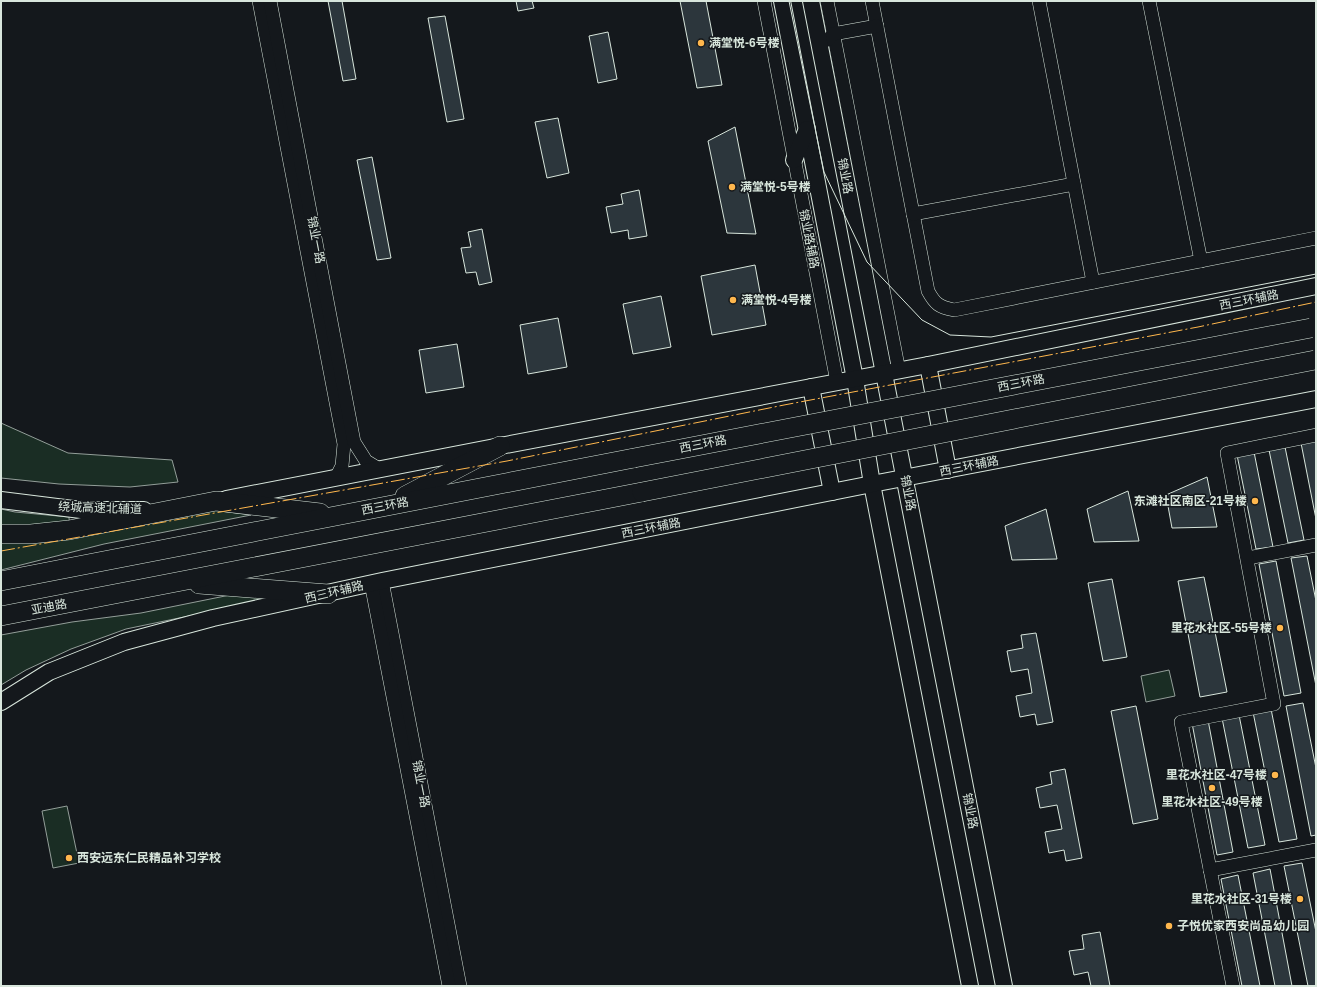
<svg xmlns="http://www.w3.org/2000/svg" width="1317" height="987" viewBox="0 0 1317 987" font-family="Helvetica,'Noto Sans SC',sans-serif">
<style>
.green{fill:#1a2d24;stroke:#939e99}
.building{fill:#2c363c;stroke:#d8e6dc}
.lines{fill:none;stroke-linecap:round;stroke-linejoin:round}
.minor-casing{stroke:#d8e6dc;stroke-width:14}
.major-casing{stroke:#d8e6dc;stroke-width:18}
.highway-casing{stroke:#d8e6dc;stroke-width:20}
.minor{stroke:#14181c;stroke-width:13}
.major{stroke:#14181c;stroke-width:16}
.highway{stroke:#14181c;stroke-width:19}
.tram{stroke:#d8e6dc;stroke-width:1}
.highway-bridge-casing{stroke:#d8e6dc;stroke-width:20;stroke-linecap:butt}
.highway-bridge{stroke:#14181c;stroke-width:19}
.power{stroke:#ffb74d;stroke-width:1;stroke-dasharray:14 3 2 3;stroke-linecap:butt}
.poi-dot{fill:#ffb74d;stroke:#14181c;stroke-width:1.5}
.labels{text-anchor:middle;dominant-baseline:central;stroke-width:3;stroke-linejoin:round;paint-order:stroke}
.poi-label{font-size:12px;font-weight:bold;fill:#d8e6dc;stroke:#14181c;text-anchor:start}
.street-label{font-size:12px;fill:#d8e6dc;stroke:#14181c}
</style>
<rect width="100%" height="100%" fill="#14181c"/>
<g class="green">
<polygon points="1,423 68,453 172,460 178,482 130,487 59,484 1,478"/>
<polygon points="1,509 15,512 69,517 70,536 213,510 251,515 104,544 1,570"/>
<polygon points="235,594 269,597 266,600 126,629 71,649 26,670 1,685 1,635 72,622 141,613"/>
<polygon points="1169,670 1175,696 1146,702 1141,676"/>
<polygon points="67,806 79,863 53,868 42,811"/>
</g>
<g class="building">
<polygon points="328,1 342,1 356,79 343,81"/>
<polygon points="516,1 532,1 534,8 518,11"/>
<polygon points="680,1 706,1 722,85 697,88"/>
<polygon points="445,16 464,119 447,122 428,18"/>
<polygon points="608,32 617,79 598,83 589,36"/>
<polygon points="558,118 569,173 547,178 535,122"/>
<polygon points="735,127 756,234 727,233 708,141"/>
<polygon points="372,157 391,258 377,260 357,160"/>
<polygon points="639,190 647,236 629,239 628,230 611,233 606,207 623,204 621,194"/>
<polygon points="482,229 492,282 479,285 476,272 466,273 461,248 471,247 468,232"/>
<polygon points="755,265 766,325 712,335 701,276"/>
<polygon points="661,296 671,347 633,354 623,304"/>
<polygon points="558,318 567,367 528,374 520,325"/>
<polygon points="457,344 464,387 426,393 419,350"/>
<polygon points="1316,441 1316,519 1301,443"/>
<polygon points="1285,447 1304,540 1288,543 1269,450"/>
<polygon points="1254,452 1273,547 1256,549 1237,455"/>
<polygon points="1207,477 1217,527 1172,528 1166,495"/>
<polygon points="1128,491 1139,541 1094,542 1087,509"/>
<polygon points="1046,509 1057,559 1012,560 1005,526"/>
<polygon points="1307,556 1316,601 1316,686 1291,558"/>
<polygon points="1276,561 1301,693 1284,696 1259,564"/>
<polygon points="1204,577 1227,692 1200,697 1178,581"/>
<polygon points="1112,579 1127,657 1103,661 1088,583"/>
<polygon points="1036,633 1053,722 1037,725 1035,714 1020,717 1016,696 1032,693 1028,669 1011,672 1007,651 1023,648 1021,635"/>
<polygon points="1303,703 1316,768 1316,835 1311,836 1286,706"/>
<polygon points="1136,706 1158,819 1133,824 1111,711"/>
<polygon points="1271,709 1297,839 1279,842 1253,712"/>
<polygon points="1239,715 1265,845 1248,848 1222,718"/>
<polygon points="1208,720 1233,852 1217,855 1192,723"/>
<polygon points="1065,769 1082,858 1066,861 1064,850 1049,853 1045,832 1062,829 1057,805 1040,808 1036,788 1052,784 1050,772"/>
<polygon points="1302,863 1316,932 1316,986 1308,986 1284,866"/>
<polygon points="1270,869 1292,986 1275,986 1253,873"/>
<polygon points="1238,875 1260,986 1242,986 1221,879"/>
<polygon points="1100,932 1110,986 1091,986 1088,972 1074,975 1069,951 1084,949 1082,935"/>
</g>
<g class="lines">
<defs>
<g id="minor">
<polyline points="259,1 344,444 342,466 336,478"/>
<polyline points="270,1 354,442 366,461 379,469"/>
<polyline points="764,1 837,382"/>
<polyline points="827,1 899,371"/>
<path d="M872,1L928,291C935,304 939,307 954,310L1316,238"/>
<polyline points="1039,1 1093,282"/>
<polyline points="1149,1 1201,261"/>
<polyline points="828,40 833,34 877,26"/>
<polyline points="913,214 1074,184"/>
<polyline points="1248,558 1316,545"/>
<polyline points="382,581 460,986"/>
<polyline points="371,583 449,986"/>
<polyline points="1210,870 1316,850"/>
<polyline points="1233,986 1181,722 1274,704 1227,453 1316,435"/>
</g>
<g id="major">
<polyline points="782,1 855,379 872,484 970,986"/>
<polyline points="811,1 1004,986"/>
<polyline points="794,160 807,129"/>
<polyline points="928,365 948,470"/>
<polyline points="811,387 832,492"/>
<polyline points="226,499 500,446 928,365 1316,286"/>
<polyline points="1,500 81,510 144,510"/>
<polyline points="1,702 49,672 124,642 213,618 382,581 872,484 1316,399"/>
</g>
<g id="highway">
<polyline points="405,496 500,446"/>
<polyline points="1,534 31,534 69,530 216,501 320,513"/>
<polyline points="1,581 634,458"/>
<polyline points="199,584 328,594"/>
<polyline points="1,616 642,492"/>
</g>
</defs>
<use href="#minor" class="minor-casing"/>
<use href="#major" class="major-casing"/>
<use href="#highway" class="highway-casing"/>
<use href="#minor" class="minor"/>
<use href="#major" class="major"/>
<use href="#highway" class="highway"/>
<polyline class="tram" points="789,1 824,172 867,262 922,320 950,335 991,337 1316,274"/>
<defs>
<g id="highway-bridge">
<polyline points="634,458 1311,328"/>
<polyline points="642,492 1315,360"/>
</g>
</defs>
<use href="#highway-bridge" class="highway-bridge-casing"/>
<use href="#highway-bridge" class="highway-bridge"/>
<polyline class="power" points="1,551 507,461 784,405 1198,327 1316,302"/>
</g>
<g class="poi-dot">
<circle cx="701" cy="43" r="4"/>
<circle cx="732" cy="187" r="4"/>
<circle cx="733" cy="300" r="4"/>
<circle cx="1255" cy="501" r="4"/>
<circle cx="1280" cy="628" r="4"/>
<circle cx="1275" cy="775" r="4"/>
<circle cx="1212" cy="788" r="4"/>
<circle cx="69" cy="858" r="4"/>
<circle cx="1300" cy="899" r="4"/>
<circle cx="1169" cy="926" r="4"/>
</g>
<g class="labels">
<g class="poi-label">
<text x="709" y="43">满堂悦-6号楼</text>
<text x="740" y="187">满堂悦-5号楼</text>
<text x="741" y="300">满堂悦-4号楼</text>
<text x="1247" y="501" text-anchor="end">东滩社区南区-21号楼</text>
<text x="1272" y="628" text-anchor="end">里花水社区-55号楼</text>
<text x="1267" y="775" text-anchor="end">里花水社区-47号楼</text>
<text x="1212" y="802" text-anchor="middle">里花水社区-49号楼</text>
<text x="77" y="858">西安远东仁民精品补习学校</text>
<text x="1292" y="899" text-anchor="end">里花水社区-31号楼</text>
<text x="1177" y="926">子悦优家西安尚品幼儿园</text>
</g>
<g class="street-label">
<text transform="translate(845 176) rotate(79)">锦业路</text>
<text transform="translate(809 239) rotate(79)">锦业路辅路</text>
<text transform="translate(316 240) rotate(79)">锦业一路</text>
<text transform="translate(1249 300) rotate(-11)">西三环辅路</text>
<text transform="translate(1021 383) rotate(-11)">西三环路</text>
<text transform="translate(703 444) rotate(-11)">西三环路</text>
<text transform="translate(969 466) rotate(-11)">西三环辅路</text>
<text transform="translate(908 493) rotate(79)">锦业路</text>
<text transform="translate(385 506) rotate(-11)">西三环路</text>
<text transform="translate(100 508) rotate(2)">绕城高速北辅道</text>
<text transform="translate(651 528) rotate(-11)">西三环辅路</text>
<text transform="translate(334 592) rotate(-13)">西三环辅路</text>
<text transform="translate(49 607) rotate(-11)">亚迪路</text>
<text transform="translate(421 784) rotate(79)">锦业一路</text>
<text transform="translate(970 811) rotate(79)">锦业路</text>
</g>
</g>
<rect width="1317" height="987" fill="none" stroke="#d8e6dc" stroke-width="4"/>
</svg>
